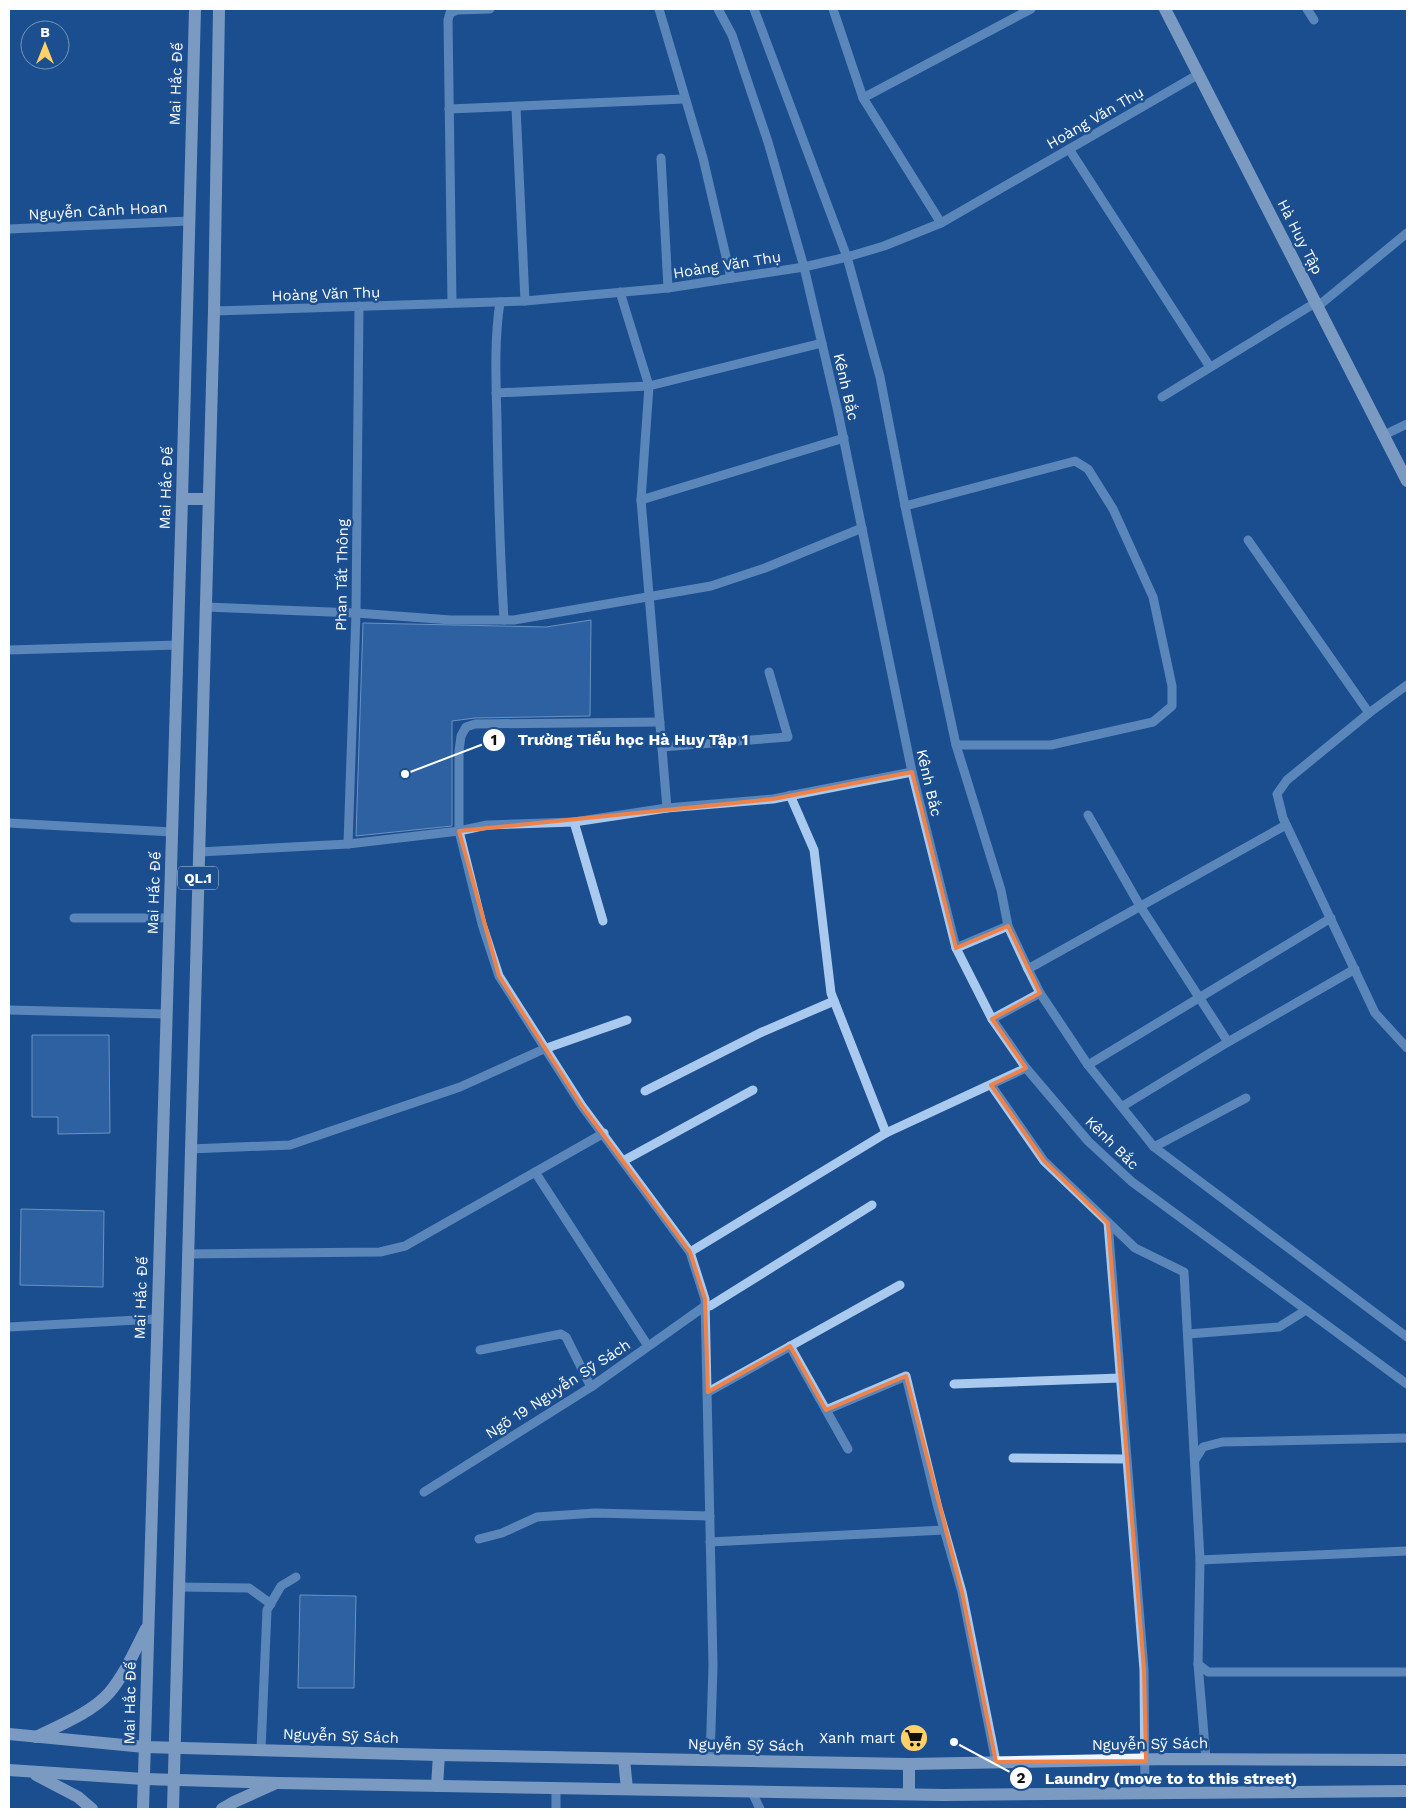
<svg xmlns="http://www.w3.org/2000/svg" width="1416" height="1818" viewBox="0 0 1416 1818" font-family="'Work Sans',sans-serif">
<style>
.building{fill:#4478b7;stroke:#cfe3fa}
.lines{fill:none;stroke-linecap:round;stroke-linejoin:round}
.minor{stroke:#a9c9ee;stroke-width:9}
.major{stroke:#f0f6ff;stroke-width:12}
.marked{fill:none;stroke:#ee8249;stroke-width:4;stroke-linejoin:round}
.labels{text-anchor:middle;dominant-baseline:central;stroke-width:5;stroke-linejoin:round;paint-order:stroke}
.shield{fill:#1b4f8f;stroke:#bbcadd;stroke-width:1}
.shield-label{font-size:14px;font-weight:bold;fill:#fff}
.street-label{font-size:15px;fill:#fff;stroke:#1b4f8f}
.poi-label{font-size:15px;fill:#fff;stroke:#1b4f8f;text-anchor:end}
.leader{fill:none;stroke:#fff;stroke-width:2}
.callout-dot{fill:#fff;stroke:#1b4f8f;stroke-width:2}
.mark-label{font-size:15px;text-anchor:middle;font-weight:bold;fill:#111}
.callout-label{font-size:16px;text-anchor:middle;font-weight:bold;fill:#fff;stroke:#1b4f8f;stroke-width:5;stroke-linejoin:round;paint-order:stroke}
</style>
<rect width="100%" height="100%" fill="#1b4f8f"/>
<g class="building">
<polygon points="591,620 590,716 475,718 452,721 452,826 356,836 363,623 546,627"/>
<polygon points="32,1035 109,1035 110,1133 58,1134 58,1117 32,1117"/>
<polygon points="21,1209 104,1211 103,1287 20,1285"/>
<polygon points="300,1595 356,1596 354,1688 298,1688"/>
</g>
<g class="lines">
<g class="minor">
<polyline points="659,9 703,158 731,278"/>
<polyline points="718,9 732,35 768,142 804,267 838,412 912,772 956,948 992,1019 1026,1068 1088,1141 1131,1181 1407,1384"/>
<polyline points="754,9 847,257 880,377 905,506 956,745 1001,890 1008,926 1028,969 1040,993 1088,1065 1154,1147 1407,1337"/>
<polyline points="833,9 863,98 941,223"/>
<polyline points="1307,9 1314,20"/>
<polyline points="863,98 1031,9"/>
<polyline points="516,107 525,301"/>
<polyline points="449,109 684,99"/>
<polyline points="1069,149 1210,367"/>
<polyline points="661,158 668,288"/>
<polyline points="9,229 189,221"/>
<polyline points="620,292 649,386 641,500 667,808"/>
<path d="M500,302C494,341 496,381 497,420C498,487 500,553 504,620"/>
<polyline points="452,303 448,20 450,13 457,10 490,9"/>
<polyline points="1317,307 1407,233"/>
<polyline points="214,311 525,301 668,288 804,267 847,257 884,246 941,223 1199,74"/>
<polyline points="496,393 649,386 822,343"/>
<polyline points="1162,397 1315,303"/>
<polyline points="1384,435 1407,424"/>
<polyline points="641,500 844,438"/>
<polyline points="905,506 1075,461 1088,469 1113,509 1153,597 1172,686 1172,706 1153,722 1051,745 956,745"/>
<polyline points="1248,540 1369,713"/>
<polyline points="206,607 356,613 451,620 514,620 711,586 765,568 862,528"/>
<polyline points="9,650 178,645"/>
<polyline points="1407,685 1369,713 1287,780 1277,794 1283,818 1375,1013 1407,1048"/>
<polyline points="660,722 475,724 466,727 461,736 459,751 459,831 482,924 499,976 582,1106 690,1252 705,1299 713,1666 710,1760"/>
<polyline points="662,747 788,737 769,672"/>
<polyline points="790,795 814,850 831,993 886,1133"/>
<polyline points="1088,815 1140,906 1228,1042"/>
<polyline points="574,822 603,921"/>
<polyline points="9,823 172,832"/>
<polyline points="348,844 356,613 359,306"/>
<polyline points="199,852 348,844 459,831 487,825 574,822 667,808 773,799 912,772"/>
<polyline points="74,918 170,918"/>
<polyline points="956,948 1008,926"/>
<polyline points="1028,969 1286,825"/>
<polyline points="9,1010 166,1014"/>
<polyline points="992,1019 1040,993"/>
<polyline points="1088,1065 1331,918"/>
<polyline points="991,1085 1044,1161 1135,1248 1184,1272 1200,1560 1198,1664 1206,1759"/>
<polyline points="645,1091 760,1033 834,1001"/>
<polyline points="1123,1106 1228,1042 1355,969"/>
<polyline points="1154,1147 1246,1098"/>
<polyline points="190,1149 290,1145 460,1087 544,1049 627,1020"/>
<polyline points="623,1161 753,1090"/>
<polyline points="535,1172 648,1346"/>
<polyline points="1108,1223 1144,1670 1145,1794"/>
<polyline points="690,1252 886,1133 1026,1068"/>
<polyline points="188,1254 380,1252 405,1246 604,1133"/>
<polyline points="9,1327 156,1319"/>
<polyline points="1188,1334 1279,1327 1306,1310"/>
<polyline points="790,1346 848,1449"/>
<polyline points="480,1350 561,1334 566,1337 591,1387"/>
<polyline points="954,1384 1120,1378"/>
<polyline points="708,1392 900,1285"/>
<polyline points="826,1410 906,1376 938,1508 962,1592 996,1762"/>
<polyline points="1013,1458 1126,1459"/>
<polyline points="1195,1460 1203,1447 1222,1442 1407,1438"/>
<polyline points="424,1492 591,1387 705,1306 710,1306 872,1205"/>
<polyline points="479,1539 502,1533 537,1517 595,1513 710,1516"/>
<polyline points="710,1542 944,1530"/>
<polyline points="1200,1560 1407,1551"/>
<polyline points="178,1587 249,1588 271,1604"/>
<polyline points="1198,1664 1208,1672 1406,1672"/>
<polyline points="261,1750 267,1610 281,1586 296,1577"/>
<polyline points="556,1788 556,1809"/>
<polyline points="752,1792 760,1809"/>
</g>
<g class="major">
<polyline points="1165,9 1407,481"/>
<polyline points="182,499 208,499"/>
<polyline points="9,1734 145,1747 439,1755 909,1764 1168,1759 1407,1760"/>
<path d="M36,1737C60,1725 91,1713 109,1693C125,1674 135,1650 146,1629"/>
<polyline points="624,1759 627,1789"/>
<polyline points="909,1764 909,1794"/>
<polyline points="9,1770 144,1779 278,1783 943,1795 1407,1791"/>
<polyline points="36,1775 78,1797 92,1809"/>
<polyline points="437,1786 439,1755"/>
<polyline points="143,1809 182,499 195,9"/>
<polyline points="173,1809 214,311 219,9"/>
<polyline points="222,1809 234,1802 274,1784"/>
</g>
</g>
<path d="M0 0H1416V1818H0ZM912,772L956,948L1008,926L1040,993L992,1019L1026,1068L991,1085L1044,1161L1108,1223L1144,1670L1146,1761L996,1762L962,1592L906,1376L826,1410L790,1346L708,1392L705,1299L690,1252L582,1106L499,976L459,831L773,799Z" fill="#1b4f8f" fill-opacity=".55" fill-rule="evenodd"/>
<path class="marked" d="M912,772L956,948L1008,926L1040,993L992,1019L1026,1068L991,1085L1044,1161L1108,1223L1144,1670L1146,1761L996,1762L962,1592L906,1376L826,1410L790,1346L708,1392L705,1299L690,1252L582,1106L499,976L459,831L773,799Z"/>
<defs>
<symbol id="supermarket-disc" viewBox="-11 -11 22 22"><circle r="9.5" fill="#ffd166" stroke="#1b4f8f"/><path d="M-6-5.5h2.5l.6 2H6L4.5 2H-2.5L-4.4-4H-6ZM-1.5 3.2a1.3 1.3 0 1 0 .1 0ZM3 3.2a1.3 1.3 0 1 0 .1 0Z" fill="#111"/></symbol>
</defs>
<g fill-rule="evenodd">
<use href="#supermarket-disc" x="898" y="1722" width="32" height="32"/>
</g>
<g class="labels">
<rect class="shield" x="178" y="866.5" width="40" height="23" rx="4"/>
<g class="shield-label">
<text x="198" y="878">QL.1</text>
</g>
<g class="street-label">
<text transform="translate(176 84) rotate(-88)">Mai Hắc Đế</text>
<text transform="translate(1095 118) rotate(-30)">Hoàng Văn Thụ</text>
<text transform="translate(98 211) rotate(-3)">Nguyễn Cảnh Hoan</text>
<text transform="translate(1300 237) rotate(63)">Hà Huy Tập</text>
<text transform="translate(727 265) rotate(-9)">Hoàng Văn Thụ</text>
<text transform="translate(326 294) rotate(-2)">Hoàng Văn Thụ</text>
<text transform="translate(846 387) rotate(77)">Kênh Bắc</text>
<text transform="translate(166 488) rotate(-88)">Mai Hắc Đế</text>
<text transform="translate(342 575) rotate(-89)">Phan Tất Thông</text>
<text transform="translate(929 783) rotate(77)">Kênh Bắc</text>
<text transform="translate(154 893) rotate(-88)">Mai Hắc Đế</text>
<text transform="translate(1112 1143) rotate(45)">Kênh Bắc</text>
<text transform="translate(141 1298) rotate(-88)">Mai Hắc Đế</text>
<text transform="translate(558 1389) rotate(-33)">Ngõ 19 Nguyễn Sỹ Sách</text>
<text transform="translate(130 1703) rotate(-89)">Mai Hắc Đế</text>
<text transform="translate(341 1736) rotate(2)">Nguyễn Sỹ Sách</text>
<text transform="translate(1150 1744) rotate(-1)">Nguyễn Sỹ Sách</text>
<text transform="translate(746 1745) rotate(1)">Nguyễn Sỹ Sách</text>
</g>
<g class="poi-label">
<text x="895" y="1738">Xanh mart</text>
</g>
</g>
<path class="leader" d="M405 774L494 740M954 1742L1021 1778"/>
<g class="callout-dot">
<circle cx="405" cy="774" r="5"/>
<circle cx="954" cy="1742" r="5"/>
<circle cx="494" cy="740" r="12"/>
<circle cx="1021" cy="1778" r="12"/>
</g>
<g class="mark-label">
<text x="494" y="745">1</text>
<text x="1021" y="1783">2</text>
</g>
<g class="callout-label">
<text x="633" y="745">Trường Tiểu học Hà Huy Tập 1</text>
<text x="1171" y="1784">Laundry (move to to this street)</text>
</g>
<rect width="1416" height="1818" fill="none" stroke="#ffffff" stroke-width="20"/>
<g transform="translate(45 45)"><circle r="24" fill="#1b4f8f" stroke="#7695bc"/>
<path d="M0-4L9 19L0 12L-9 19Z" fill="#ffd166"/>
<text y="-8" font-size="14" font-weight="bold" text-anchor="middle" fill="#ffffff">B</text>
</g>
</svg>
